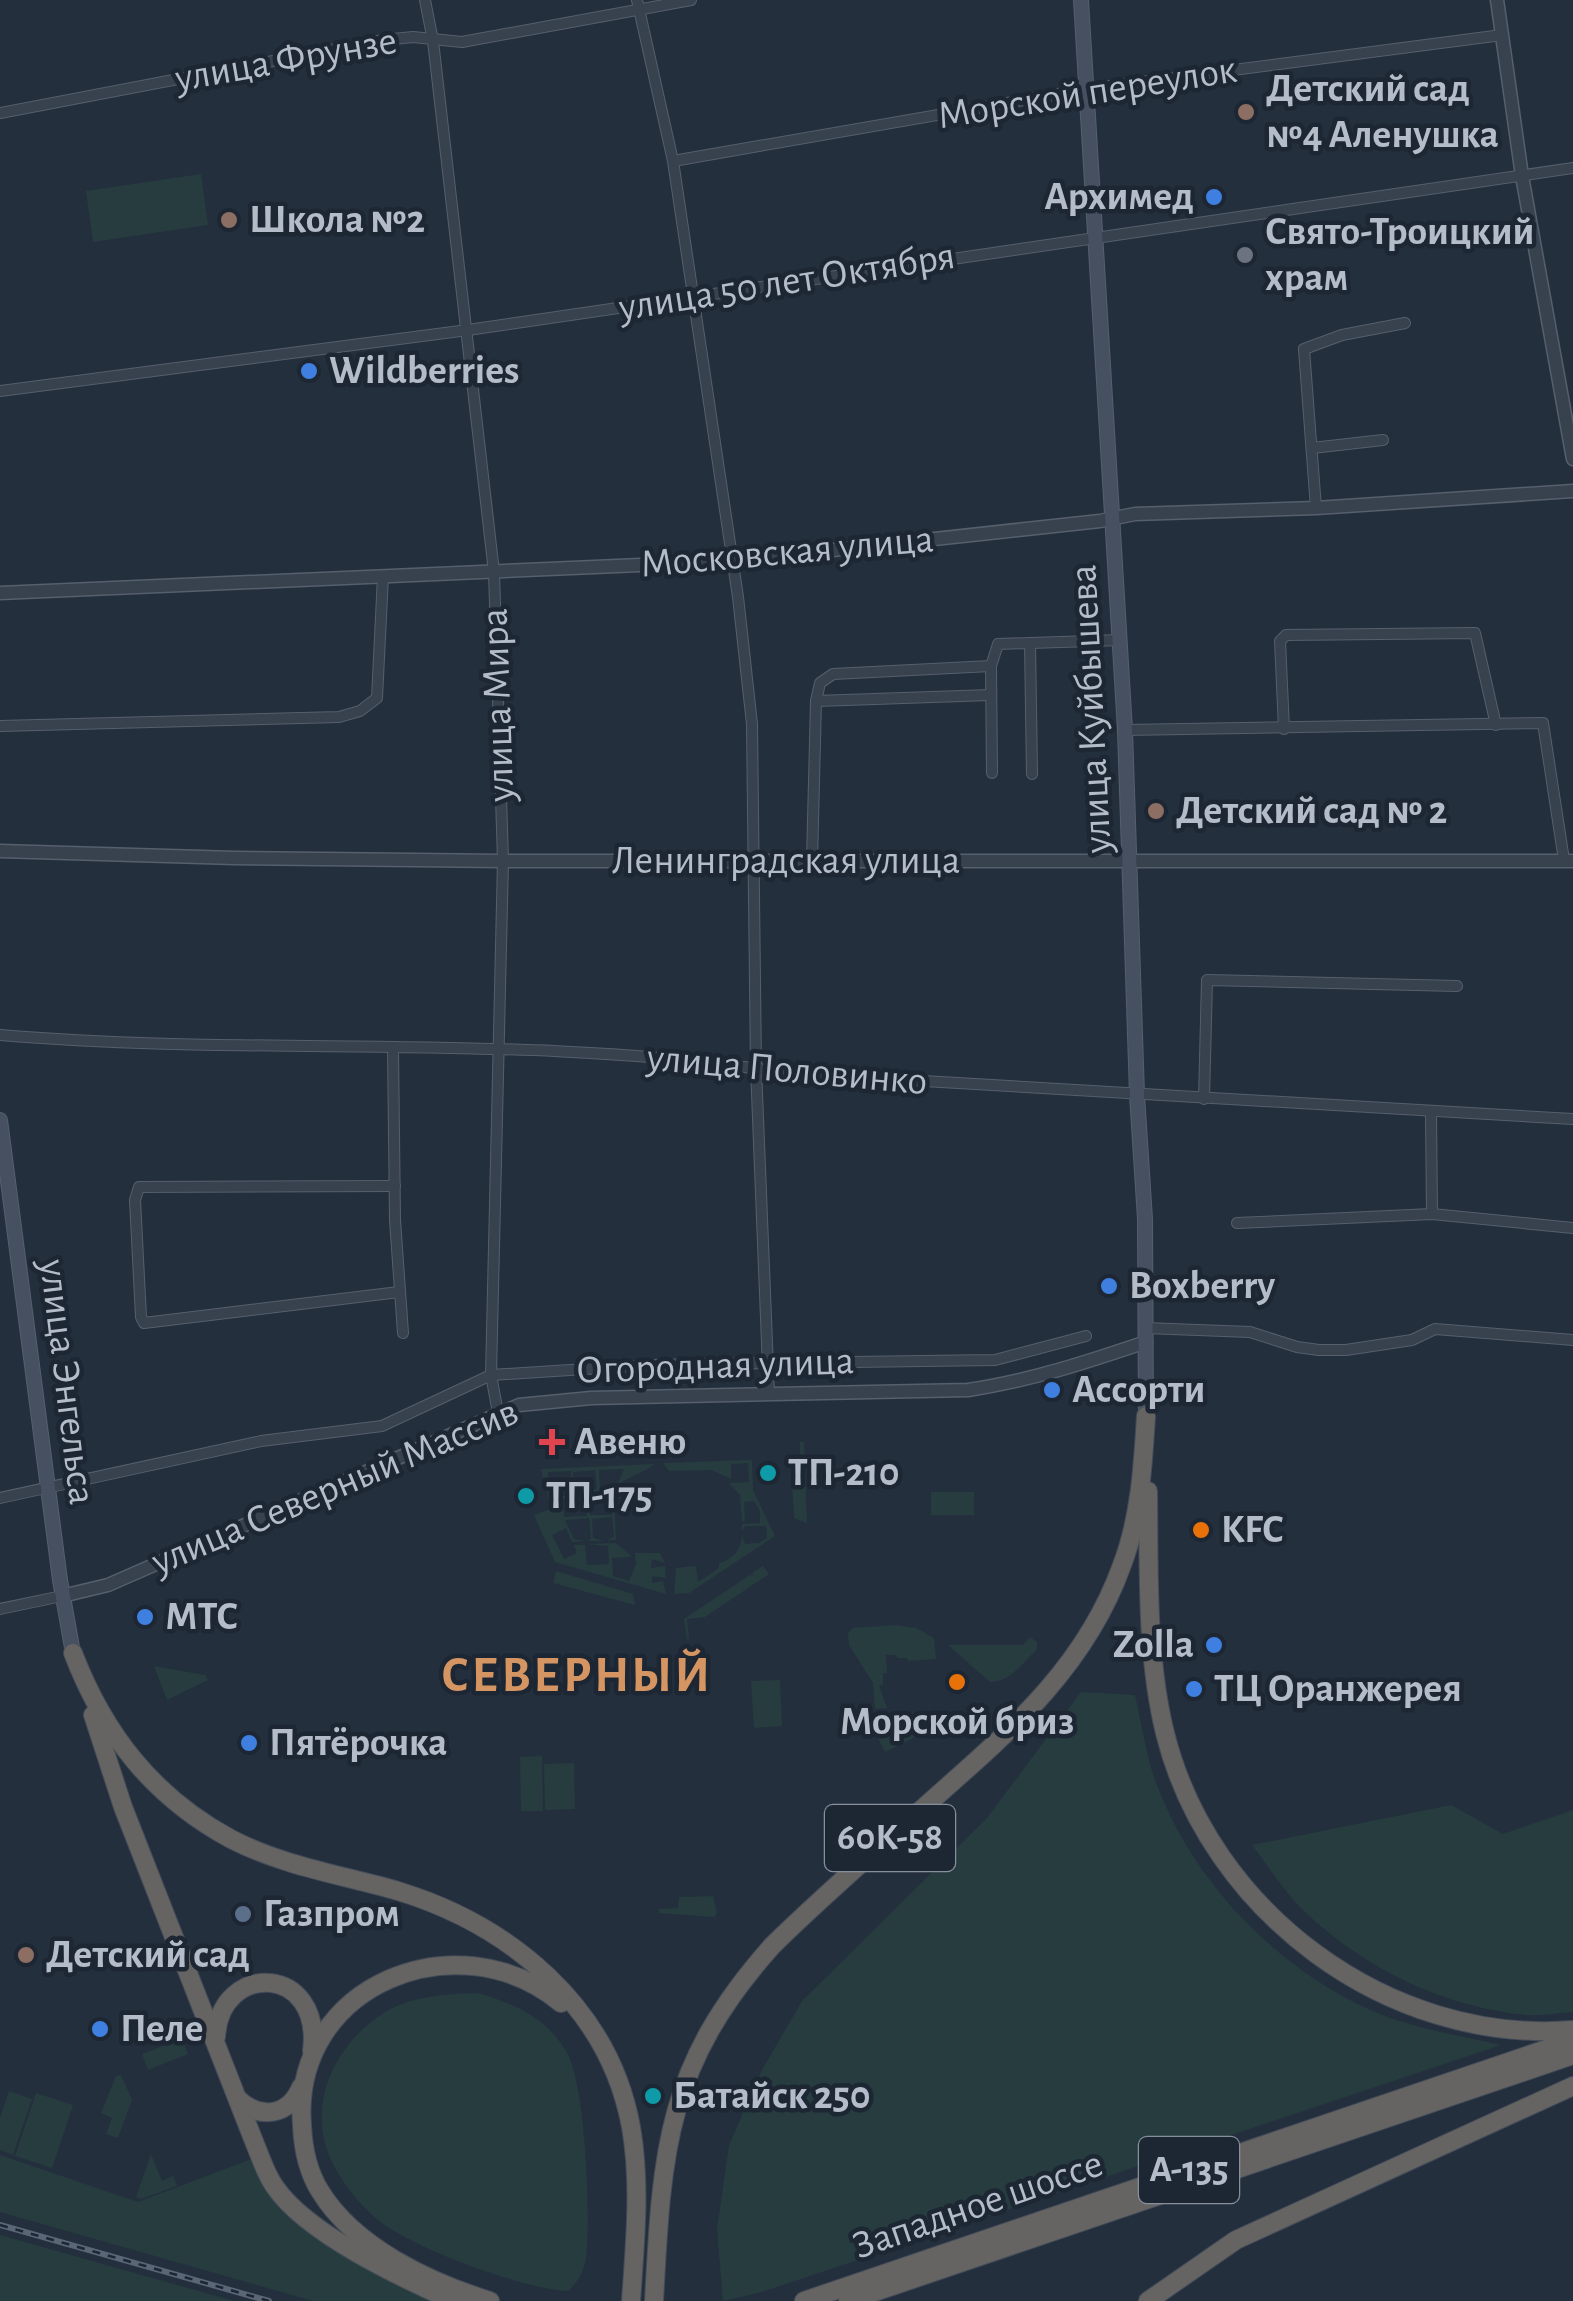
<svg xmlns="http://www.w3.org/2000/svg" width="1573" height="2301" viewBox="0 0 1573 2301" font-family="'Alegreya Sans',sans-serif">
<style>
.green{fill:#263c3f}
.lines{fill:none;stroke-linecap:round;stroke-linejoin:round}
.minor-casing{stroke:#565f6c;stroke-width:12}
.tertiary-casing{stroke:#565f6c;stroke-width:15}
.secondary-casing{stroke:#565f6c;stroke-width:16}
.trunk-casing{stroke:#434c59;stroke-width:20}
.minor{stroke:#38414e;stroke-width:10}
.tertiary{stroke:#38414e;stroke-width:12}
.secondary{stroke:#465061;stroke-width:14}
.trunk{stroke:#656462;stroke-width:18}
.rail-casing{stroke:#5a6575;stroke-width:6}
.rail{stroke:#1d2633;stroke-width:2.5;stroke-dasharray:8;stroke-linecap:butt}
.education-dot{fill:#8d6e63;stroke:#1d2633;stroke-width:4}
.shop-dot{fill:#3f7fe0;stroke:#1d2633;stroke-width:4}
.worship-dot{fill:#6b7280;stroke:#1d2633;stroke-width:4}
.health-dot{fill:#e0444e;stroke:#1d2633;stroke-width:4}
.culture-dot{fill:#0f9aa8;stroke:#1d2633;stroke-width:4}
.food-dot{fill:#e8710a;stroke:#1d2633;stroke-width:4}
.service-dot{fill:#5c6f8a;stroke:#1d2633;stroke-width:4}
.labels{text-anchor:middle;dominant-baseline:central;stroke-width:9;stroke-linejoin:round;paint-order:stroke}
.shield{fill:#1d2633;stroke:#878f9c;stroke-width:2.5}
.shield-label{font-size:38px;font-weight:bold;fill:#b4bcc9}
.street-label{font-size:40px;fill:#b4bcc9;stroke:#1d2633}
.poi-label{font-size:40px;font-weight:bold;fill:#b4bcc9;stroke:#1d2633;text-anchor:start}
.district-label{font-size:50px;font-weight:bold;letter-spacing:2.5px;fill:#d59563;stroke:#1d2633}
</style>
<rect width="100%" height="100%" fill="#242f3e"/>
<g class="green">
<polygon points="201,174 208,225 93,242 86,191"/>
<polygon points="800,1442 804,1442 807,1523 794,1518 791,1464 800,1457"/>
<path d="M752,1460L753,1490L775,1536L689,1593L674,1594L676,1568L696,1566L698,1582L719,1568V1563C733,1560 742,1548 742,1534L745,1544L759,1543L767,1538L766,1526H745L742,1531V1524L760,1523V1511L754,1501L744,1502L745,1521H742L740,1495L729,1483L749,1482L748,1463L731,1464V1479L712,1470L669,1471L663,1463Z"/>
<path d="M654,1464C645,1473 631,1474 617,1486L624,1469L599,1470L600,1489L615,1491L588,1492L597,1489L595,1470L573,1472L574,1490L585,1492L563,1493L572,1490L571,1471L548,1472L549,1491H559L560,1496L583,1495L563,1499L564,1517L587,1516V1495L609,1494L589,1498L590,1515H612L614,1494L616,1540H607L614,1537L612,1517L592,1519L593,1538L604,1541H588L591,1538L589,1518L565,1520L574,1539L585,1541L572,1542L566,1528L552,1535L564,1559L577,1553L574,1545H585L587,1565L609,1564L608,1546L588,1544L616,1543L632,1557L612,1558L613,1576L629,1581L636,1564L635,1553H660L665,1563L652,1559L651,1568L665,1566L666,1578L652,1576V1583L663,1581L666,1594L555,1562L534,1515L551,1509L541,1469Z"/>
<rect x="931" y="1492" width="43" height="23"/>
<polygon points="763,1566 769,1574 705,1617 687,1619 689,1639 687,1640 684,1619 750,1575 753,1576 752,1573"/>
<polygon points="556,1571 633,1594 635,1605 553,1583"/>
<polygon points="895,1625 916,1628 934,1638 936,1659 908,1661 907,1658 897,1658 896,1655 886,1655 887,1673 883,1673 883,1685 879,1685 887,1708 875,1709 873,1683 849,1645 848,1633 853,1628"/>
<path d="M1030,1637L1037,1642V1649C1024,1662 1010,1682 990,1682L948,1645H1023Z"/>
<polygon points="154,1666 205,1675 208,1680 167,1700"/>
<polygon points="780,1680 782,1726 754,1728 751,1681"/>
<path d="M1081,1692L1135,1695C1142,1725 1146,1757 1157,1785C1193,1881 1275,1966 1368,2009C1410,2028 1457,2035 1501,2045L762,2292L723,2301L717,2230L729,2145L762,2070L802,2001L987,1818Z"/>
<polygon points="917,1713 919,1735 885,1752 878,1738 877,1716"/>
<polygon points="542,1756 543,1811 521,1811 520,1757"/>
<polygon points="574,1763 575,1809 545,1810 544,1764"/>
<path d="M1451,1805L1503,1834L1573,1810V2012C1558,2013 1541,2016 1526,2015C1444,2007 1365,1969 1305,1912C1285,1893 1269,1867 1252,1845Z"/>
<polygon points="713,1896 717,1913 714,1917 659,1913 659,1909 678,1908 679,1897"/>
<path d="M478,1993C514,2004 545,2016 566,2051C586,2084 591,2217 586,2258C584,2272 578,2282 568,2291C523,2289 411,2248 377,2219C360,2205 344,2185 334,2166C304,2110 332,2047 382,2014C409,1996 446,1994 478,1993Z"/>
<polygon points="182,2039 188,2054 148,2070 142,2054"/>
<polygon points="121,2075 132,2100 118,2138 106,2134 112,2118 101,2113 116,2076"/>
<polygon points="9,2091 32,2099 13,2155 0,2150 0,2118"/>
<polygon points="36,2093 73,2105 52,2168 15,2156"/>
<polygon points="151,2154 162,2181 173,2176 177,2186 141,2199 136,2197"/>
<polygon points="0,2155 138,2202 254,2158 268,2190 440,2301 313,2301 0,2212"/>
<polygon points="0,2235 234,2301 0,2301"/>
</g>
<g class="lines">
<defs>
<g id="minor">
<polyline points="425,0 433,41 494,572 503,861 491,1375 498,1413"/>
<polyline points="637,0 673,161 738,597 752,724 756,1068 769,1393"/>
<polyline points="0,113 383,40 413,37 462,42 691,0"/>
<polyline points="673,161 1087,89 1502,35"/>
<polyline points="0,391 468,330 1573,168"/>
<polyline points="1312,448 1383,440"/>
<polyline points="1316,508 1304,349 1342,335 1405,323"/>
<polyline points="1030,643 1032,774"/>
<polyline points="991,666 992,773"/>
<polyline points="816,701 991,695"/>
<polyline points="0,726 339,717 360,711 377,698 383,576"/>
<polyline points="1284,729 1280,641 1286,635 1475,633 1496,725"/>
<polyline points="1125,730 1543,723 1564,860"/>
<polyline points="812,861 816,701 820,683 833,674 991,666 998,644 1121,640"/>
<path d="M0,1035C261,1057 527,1032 786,1073L1573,1119"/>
<polyline points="393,1048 395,1220 403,1333"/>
<polyline points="1204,1099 1207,980 1457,986"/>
<polyline points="1431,1112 1432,1214"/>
<polyline points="395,1186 139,1187 135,1200 141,1317 144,1323 399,1292"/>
<polyline points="1237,1223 1432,1214 1573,1228"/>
<polyline points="1145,1328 1250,1332 1297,1347 1319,1350 1346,1350 1412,1340 1435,1329 1573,1340"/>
<polyline points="0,1498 261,1441 382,1426 491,1375 648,1365 995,1360 1086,1336"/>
<polyline points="0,1609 62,1596"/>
</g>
<g id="tertiary">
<polyline points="1497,0 1522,176 1573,459"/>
<polyline points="0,593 732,561 1100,521 1135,514 1316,508 1573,491"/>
<polyline points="0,851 235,858 503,861 1573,861"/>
<path d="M62,1596L108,1585L519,1405L591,1398L968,1390C1029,1381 1087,1362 1146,1342"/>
</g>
<g id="secondary">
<polyline points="1081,0 1125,730 1137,1095 1145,1219 1146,1416"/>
<polyline points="0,1120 60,1580 73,1653"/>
</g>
<g id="trunk">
<path d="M1148,1491C1149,1570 1146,1656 1165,1733C1209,1911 1388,2045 1573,2030"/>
<path d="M73,1653C104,1734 153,1797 231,1839C283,1866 342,1875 398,1891C509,1925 609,2006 631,2127C641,2184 635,2243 631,2301"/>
<path d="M93,1715L123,1807L255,2144C261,2158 266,2175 275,2187C307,2234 402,2278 453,2301"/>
<path d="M216,2037C220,1961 323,1964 312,2051"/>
<path d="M238,2099C260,2120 289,2116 301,2087"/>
<path d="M490,2301C429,2282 354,2247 320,2191C308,2172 303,2148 302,2125C291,1984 459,1918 561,2003"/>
<path d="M654,2301C662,2150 666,2065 772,1946C826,1893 883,1844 940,1793C1016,1726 1087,1663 1122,1565C1140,1518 1143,1466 1146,1416"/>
<polyline points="804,2301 1573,2040"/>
<polyline points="848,2301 1573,2055"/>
<polyline points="1148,2301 1236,2240 1573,2086"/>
</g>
</defs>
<use href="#minor" class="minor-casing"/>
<use href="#tertiary" class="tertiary-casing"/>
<use href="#secondary" class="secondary-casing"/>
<use href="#trunk" class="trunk-casing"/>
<use href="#minor" class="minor"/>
<use href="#tertiary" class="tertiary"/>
<use href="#secondary" class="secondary"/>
<use href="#trunk" class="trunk"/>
<defs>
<polyline id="rail" points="0,2225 269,2301"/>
</defs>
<use href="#rail" class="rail-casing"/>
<use href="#rail" class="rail"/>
</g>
<g class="education-dot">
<circle cx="1246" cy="112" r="10"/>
<circle cx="229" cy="220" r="10"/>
<circle cx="1156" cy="811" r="10"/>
<circle cx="26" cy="1955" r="10"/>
</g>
<g class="shop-dot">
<circle cx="1214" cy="197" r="10"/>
<circle cx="309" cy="371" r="10"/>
<circle cx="1109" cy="1286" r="10"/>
<circle cx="1052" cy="1390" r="10"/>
<circle cx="145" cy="1617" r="10"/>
<circle cx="1214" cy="1645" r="10"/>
<circle cx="1194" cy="1689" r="10"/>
<circle cx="249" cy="1743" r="10"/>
<circle cx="100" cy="2029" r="10"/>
</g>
<circle class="worship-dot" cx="1245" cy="255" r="10"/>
<path class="health-dot" d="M547 1427h10v10h10v10h-10v10h-10v-10h-10v-10h10z"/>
<g class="culture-dot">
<circle cx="768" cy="1473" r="10"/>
<circle cx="526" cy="1496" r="10"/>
<circle cx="653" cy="2096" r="10"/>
</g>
<g class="food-dot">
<circle cx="1201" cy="1530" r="10"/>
<circle cx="957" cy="1682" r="10"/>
</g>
<circle class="service-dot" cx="243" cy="1914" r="10"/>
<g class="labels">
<g class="shield">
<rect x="825" y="1805" width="130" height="66" rx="8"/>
<rect x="1139" y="2137" width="100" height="66" rx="8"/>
</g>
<g class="shield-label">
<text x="890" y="1838">60К-58</text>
<text x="1189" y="2170">А-135</text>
</g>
<g class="street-label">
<text transform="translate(286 60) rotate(-10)">улица Фрунзе</text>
<text transform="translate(1087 93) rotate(-9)">Морской переулок</text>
<text transform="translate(787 282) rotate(-9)">улица 50 лет Октября</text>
<text transform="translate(787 552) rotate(-5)">Московская улица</text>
<text transform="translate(498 705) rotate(-92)">улица Мира</text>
<text transform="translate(1091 709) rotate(-93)">улица Куйбышева</text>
<text x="786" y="861">Ленинградская улица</text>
<text transform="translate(787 1070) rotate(5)">улица Половинко</text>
<text transform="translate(715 1366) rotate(-2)">Огородная улица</text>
<text transform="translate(67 1382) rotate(83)">улица Энгельса</text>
<text transform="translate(335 1487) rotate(-23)">улица Северный Массив</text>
<text transform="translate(978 2205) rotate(-19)">Западное шоссе</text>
</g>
<g class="poi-label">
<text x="1266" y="89">Детский сад<tspan x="1266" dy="46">№4 Аленушка</tspan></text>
<text x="1194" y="197" text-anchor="end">Архимед</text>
<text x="249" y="220">Школа №2</text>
<text x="1265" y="232">Свято-Троицкий<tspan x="1265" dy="46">храм</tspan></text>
<text x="329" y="371">Wildberries</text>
<text x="1176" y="811">Детский сад № 2</text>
<text x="1129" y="1286">Boxberry</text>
<text x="1072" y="1390">Ассорти</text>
<text x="574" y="1442">Авеню</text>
<text x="788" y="1473">ТП-210</text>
<text x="546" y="1496">ТП-175</text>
<text x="1221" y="1530">KFC</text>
<text x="165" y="1617">МТС</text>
<text x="1194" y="1645" text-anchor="end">Zolla</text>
<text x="1214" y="1689">ТЦ Оранжерея</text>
<text x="957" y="1722" text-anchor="middle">Морской бриз</text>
<text x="269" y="1743">Пятёрочка</text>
<text x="263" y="1914">Газпром</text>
<text x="46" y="1955">Детский сад</text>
<text x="120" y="2029">Пеле</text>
<text x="673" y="2096">Батайск 250</text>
</g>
<g class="district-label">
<text x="577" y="1676">СЕВЕРНЫЙ</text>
</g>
</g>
</svg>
